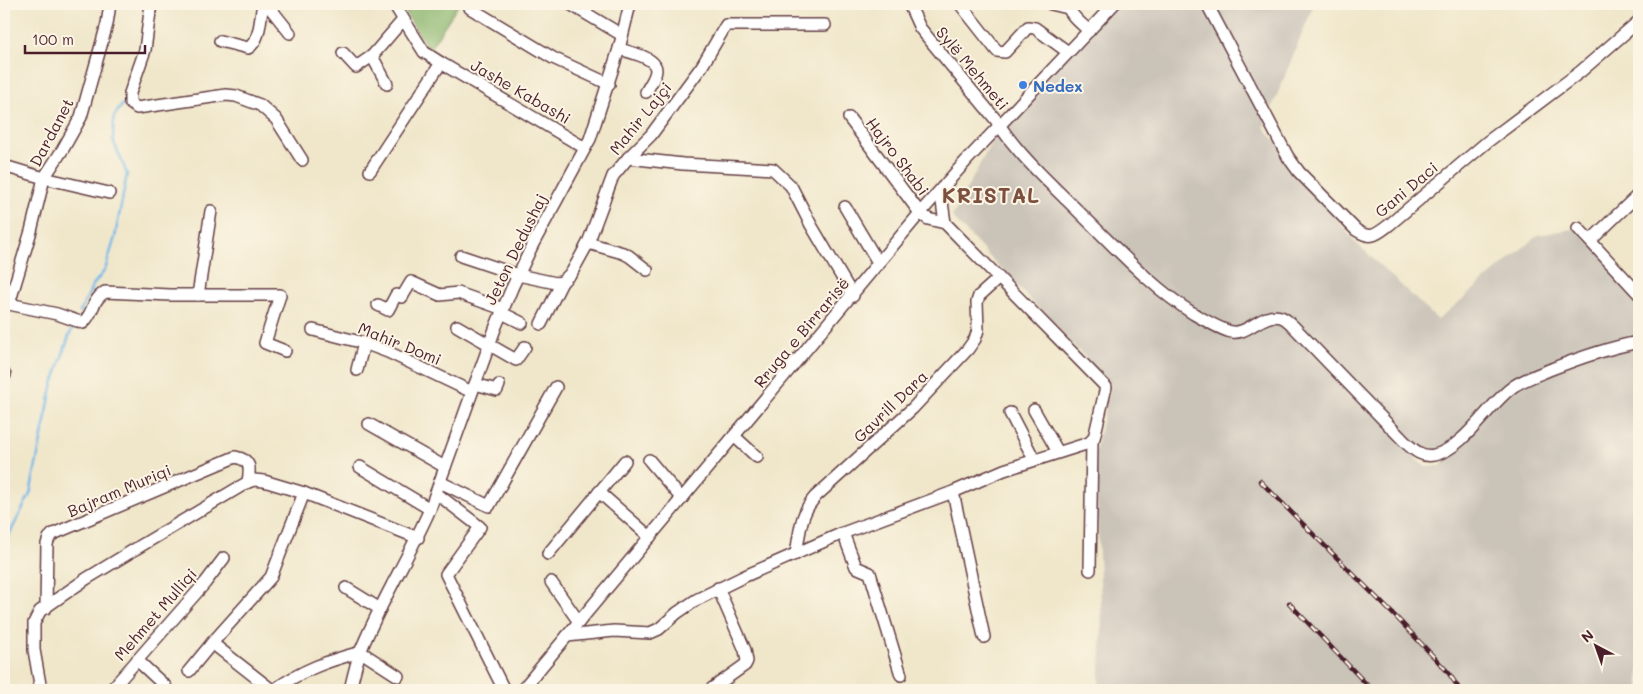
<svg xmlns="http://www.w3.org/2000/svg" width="1643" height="694" viewBox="0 0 1643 694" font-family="Mali,sans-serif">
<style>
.industrial{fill:#cac3b8;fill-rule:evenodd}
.forest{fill:#89b56c;stroke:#6a6a4c}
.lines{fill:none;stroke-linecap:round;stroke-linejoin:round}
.stream{stroke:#72b7e9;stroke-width:2.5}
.minor-casing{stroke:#633d43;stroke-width:14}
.minor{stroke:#fff;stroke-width:11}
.rail-casing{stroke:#4a1f2b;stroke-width:4.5}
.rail{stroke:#fcf5e5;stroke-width:2.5;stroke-dasharray:8;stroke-linecap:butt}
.shop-dot{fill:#3f7fe0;stroke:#fcf5e5;stroke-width:2}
.labels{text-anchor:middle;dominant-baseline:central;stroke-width:4;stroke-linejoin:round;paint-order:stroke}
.street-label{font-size:16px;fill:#4a1f2b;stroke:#fcf5e5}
.shop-label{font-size:16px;font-weight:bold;fill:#366cbe;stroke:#fcf5e5;text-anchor:start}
.district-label{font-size:21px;font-weight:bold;letter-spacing:1px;fill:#7c4f3e;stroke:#fcf5e5}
</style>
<rect width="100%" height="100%" fill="#fcf5e5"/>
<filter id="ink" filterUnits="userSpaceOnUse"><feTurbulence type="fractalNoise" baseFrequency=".02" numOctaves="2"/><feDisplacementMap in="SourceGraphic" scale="10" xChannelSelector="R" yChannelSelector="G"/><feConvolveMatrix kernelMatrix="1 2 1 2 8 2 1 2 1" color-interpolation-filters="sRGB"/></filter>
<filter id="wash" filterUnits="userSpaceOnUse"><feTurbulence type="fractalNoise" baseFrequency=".0096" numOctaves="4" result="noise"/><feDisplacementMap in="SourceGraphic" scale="20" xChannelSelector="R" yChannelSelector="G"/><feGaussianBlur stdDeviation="1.12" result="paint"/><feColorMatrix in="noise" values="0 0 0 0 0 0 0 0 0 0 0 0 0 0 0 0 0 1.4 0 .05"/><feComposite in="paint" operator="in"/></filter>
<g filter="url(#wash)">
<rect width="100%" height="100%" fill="#f0e7cb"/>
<path class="industrial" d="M1114,4H1314L1264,127L1355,242L1438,320L1538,235L1578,228L1639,294V690H1099L1102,629L1095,452L1111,385L952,217L1000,126ZM1447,452L1441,466L1426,467L1414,458Z"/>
<polygon class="forest" points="400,4 459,4 429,50"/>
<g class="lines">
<g class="stream">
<polyline points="80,312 93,285 105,270 115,237 127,174 113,140 114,116 126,100"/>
<polyline points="4,545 30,494 52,387 69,336 74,325"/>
</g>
</g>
</g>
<g filter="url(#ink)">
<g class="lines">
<defs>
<g id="minor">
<polyline points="151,4 145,50 130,93 130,103 137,108 226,95 236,96 260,105 276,119 302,160"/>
<polyline points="267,4 290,33"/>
<polyline points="394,4 424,52 441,63"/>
<polyline points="570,4 622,35"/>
<path d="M909,4L920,28L996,120C1017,154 1052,185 1080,213C1117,249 1151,287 1194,314C1205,320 1216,327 1228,331C1247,338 1260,312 1281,317C1285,318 1290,323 1293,326L1405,442C1413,449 1422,458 1434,455C1464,449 1490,402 1514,386C1525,379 1537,375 1549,370C1579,358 1607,348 1639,342"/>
<polyline points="960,4 997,51 1005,52 1028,27 1035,28 1068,52"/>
<polyline points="1051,4 1068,8"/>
<path d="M1068,4C1068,14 1081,23 1089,31"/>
<path d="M1207,4L1288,157L1299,172L1356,230C1371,240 1376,235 1389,225L1487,142L1580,72L1639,21"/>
<polyline points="470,8 553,58 609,84"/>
<path d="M220,41L248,48C261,41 260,17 263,4"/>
<path d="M619,49C629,52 656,57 656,70C656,77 649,86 646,92"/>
<polyline points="343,53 356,67 372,56 403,20"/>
<polyline points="372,56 387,84"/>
<polyline points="628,158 683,164 773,169 791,186 811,225 853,296"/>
<polyline points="4,166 44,178 109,193"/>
<polyline points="370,171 441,63 585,148"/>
<polyline points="942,188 942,202 945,223"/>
<polyline points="845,207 879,264"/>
<polyline points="1578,228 1639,294"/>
<polyline points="1590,241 1639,194"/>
<polyline points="588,243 623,253 629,256 647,270"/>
<polyline points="461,256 518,275 556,283 562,282 572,272 588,243 613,176 628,158 651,135 702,66 726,25 825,25"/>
<polyline points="198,295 211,211"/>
<path d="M4,303L57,314L83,323C94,313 91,301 105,292L170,295H280L265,343L285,351"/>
<polyline points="9,304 31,231 44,178 63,149 81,117 107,24 110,4"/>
<polyline points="378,305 388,310 396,295 402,297 411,282 440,295 458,293 503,309"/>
<polyline points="502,313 522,323"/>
<polyline points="541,324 562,282"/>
<polyline points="457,326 516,360 525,347"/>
<polyline points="313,330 364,343 388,352 472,392"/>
<polyline points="357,370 364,343"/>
<polyline points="4,374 5,375"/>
<polyline points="475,384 497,390 499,385"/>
<polyline points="1034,410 1058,452"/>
<polyline points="1010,413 1034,459"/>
<polyline points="369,424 445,467"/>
<polyline points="734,436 757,457"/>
<polyline points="649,460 682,499"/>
<polyline points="360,467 430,509"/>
<polyline points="440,482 489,506 556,387"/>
<polyline points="599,492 650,537"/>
<polyline points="953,492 984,637"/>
<polyline points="436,493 480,527 446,574 504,690"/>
<polyline points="843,533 856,567 870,573 901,675"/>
<polyline points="548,554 625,461"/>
<path d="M796,554C800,532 800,514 815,497L913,408L968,349L975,339L978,330L977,302L979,296L999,278"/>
<polyline points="1090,570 1092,441"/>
<polyline points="551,582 579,622"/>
<polyline points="346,588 380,609"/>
<path d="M46,608L47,544L49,538L53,534L235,457C252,460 250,469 248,482"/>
<polyline points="567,636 614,631 650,633 659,629 677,613 696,600 745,576 843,533 953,492 1004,470 1089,443 1094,438 1106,387 945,223 928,219 920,213 849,118"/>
<polyline points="212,643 271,577 304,493"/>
<polyline points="137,660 165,686 167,690"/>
<polyline points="189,671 212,643 272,690"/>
<polyline points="41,690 34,650 34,623 40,611 86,579 147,542 248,482 254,480 264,481 304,493 418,538"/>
<polyline points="111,690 205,583 224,558"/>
<path d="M274,690C302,670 327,661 361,652L398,676"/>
<path d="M350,690C353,677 356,663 361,650C381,601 409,557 430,509L496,326L512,288L533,244L590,139L619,49L630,4"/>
<polyline points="522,690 920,213 966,161 1114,4"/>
<polyline points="710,690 745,665 747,661 745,650 718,588"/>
</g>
</defs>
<use href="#minor" class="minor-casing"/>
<use href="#minor" class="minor"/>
<defs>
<g id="rail">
<polyline points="1260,481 1398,619 1448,672 1460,690"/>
<polyline points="1289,603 1372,690"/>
</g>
</defs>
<use href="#rail" class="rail-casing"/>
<use href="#rail" class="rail"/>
</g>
</g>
<circle class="shop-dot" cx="1023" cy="85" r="5"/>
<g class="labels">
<g class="street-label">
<text transform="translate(973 68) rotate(50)">Sylë Mehmeti</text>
<text transform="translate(521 91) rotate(30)">Jashe Kabashi</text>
<text transform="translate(640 118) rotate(-51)">Mahir Lajçi</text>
<text transform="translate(51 132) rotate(-62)">Dardanet</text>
<text transform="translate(898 156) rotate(53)">Hajro Shabi</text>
<text transform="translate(1406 189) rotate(-40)">Gani Daci</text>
<text transform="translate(515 249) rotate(-64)">Jeton Dedushaj</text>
<text transform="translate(801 332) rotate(-50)">Rruga e Birrarisë</text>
<text transform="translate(400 343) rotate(22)">Mahir Domi</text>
<text transform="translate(890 406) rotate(-44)">Gavrill Dara</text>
<text transform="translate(119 490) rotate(-23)">Bajram Muriqi</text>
<text transform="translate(155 614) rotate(-49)">Mehmet Mulliqi</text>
</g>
<g class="shop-label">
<text x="1033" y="85">Nedex</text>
</g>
<g class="district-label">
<text x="991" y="194">KRISTAL</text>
</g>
</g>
<rect width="1643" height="694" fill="none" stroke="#fcf5e5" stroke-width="20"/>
<g transform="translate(1596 646) rotate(319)" stroke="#fcf5e5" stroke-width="4" paint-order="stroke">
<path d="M0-4L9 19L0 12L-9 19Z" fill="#4a1f2b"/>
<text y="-8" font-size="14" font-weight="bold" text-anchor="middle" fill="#4a1f2b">N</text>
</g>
<path d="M25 45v8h120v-8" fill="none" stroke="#4a1f2b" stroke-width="2.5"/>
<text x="32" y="45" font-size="15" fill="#4a1f2b" stroke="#fcf5e5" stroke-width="4" paint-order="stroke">100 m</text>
</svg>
